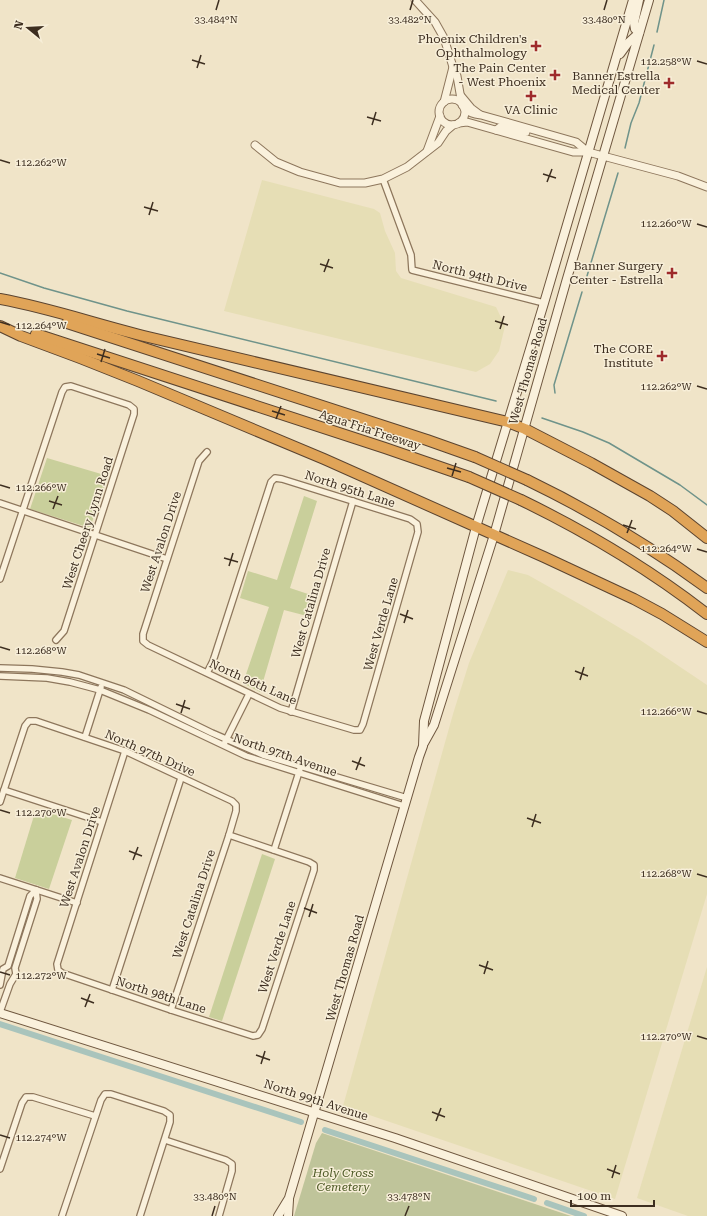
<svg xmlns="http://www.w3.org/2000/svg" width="707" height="1216" viewBox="0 0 707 1216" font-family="'Roboto Serif',serif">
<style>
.farmland{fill:#e6deb5}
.green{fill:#c9cf9b}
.cemetery{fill:#bfc49a}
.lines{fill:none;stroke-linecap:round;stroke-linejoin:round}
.stream{stroke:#6f938a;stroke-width:1.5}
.canal{stroke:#a9c4bc;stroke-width:6}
.minor-casing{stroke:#8d765c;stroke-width:8}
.tertiary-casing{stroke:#8d765c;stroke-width:9}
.secondary-casing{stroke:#6f573f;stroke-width:10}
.motorway-casing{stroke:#5b4430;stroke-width:12}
.minor{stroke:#faf1dc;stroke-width:5.5}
.tertiary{stroke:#faf1dc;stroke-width:7}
.secondary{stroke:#faf1dc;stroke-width:8}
.motorway{stroke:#e0a458;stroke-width:10}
.motorway-bridge-casing{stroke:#5b4430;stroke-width:12;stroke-linecap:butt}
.motorway-bridge{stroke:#e0a458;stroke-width:10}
.ticks{fill:none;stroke:#3d2e20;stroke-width:1.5}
.poi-dot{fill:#9e2a2b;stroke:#f7eed8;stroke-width:1.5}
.labels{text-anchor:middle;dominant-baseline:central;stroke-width:3;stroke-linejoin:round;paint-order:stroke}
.poi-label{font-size:12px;fill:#3d2e20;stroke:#f7eed8;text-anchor:end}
.street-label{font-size:12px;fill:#3d2e20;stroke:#f7eed8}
.park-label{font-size:12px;font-style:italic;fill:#4d5a26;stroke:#f7eed8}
.ticks-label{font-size:10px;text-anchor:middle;fill:#3d2e20;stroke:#f7eed8;stroke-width:3;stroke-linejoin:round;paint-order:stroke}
</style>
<rect width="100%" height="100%" fill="#f0e4c8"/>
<g class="farmland">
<polygon points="262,180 374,209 380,213 385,231 395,253 396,271 401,278 496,307 505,326 499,351 490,364 476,372 224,311"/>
<polygon points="508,570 528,575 583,606 640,640 707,685 707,894 615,1199 343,1106 453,714 469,663"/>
<polygon points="707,967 707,1216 688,1216 637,1198"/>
</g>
<g class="green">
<polygon points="47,458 108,476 90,528 30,509"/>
<polygon points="304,496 317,501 290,588 317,597 311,617 284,610 260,692 243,683 269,607 240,598 248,571 277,580"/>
<polygon points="36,809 72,820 49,889 15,878"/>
<polygon points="262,854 275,859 222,1021 209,1017"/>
</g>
<polygon class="cemetery" points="322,1133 571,1216 294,1216 316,1143"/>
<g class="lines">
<g class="stream">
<polyline points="657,32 664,0"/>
<polyline points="625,148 631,123 639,103 654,45"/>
<polyline points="0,273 44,288 127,311 496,401"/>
<polyline points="587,276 618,173"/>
<polyline points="555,393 554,385 582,292"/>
<polyline points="542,418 583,432 609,443 680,485 707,505"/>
</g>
<g class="canal">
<polyline points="0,1024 301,1122"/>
<polyline points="325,1130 534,1199"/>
<polyline points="547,1203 584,1216"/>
</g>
<defs>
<g id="minor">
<polyline points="383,179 411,255 412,270 544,303"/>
<polyline points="0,503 167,559"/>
<polyline points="0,579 62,392 65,387 71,386 129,405 134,409 134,414 64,631 56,640"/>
<polyline points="0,668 32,669 62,672 79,675 124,690 212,733 263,755 407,798"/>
<polyline points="207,673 213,661 271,482 275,478 282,479 410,519 417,524 418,532 363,724 360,730 354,730 280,708 148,645 143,641 143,634 199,461 207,452"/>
<polyline points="0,676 47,678 70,682 100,690 149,710 246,756 404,806"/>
<polyline points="291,712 353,501"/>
<polyline points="85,737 101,687"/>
<polyline points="225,742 249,694"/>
<polyline points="125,751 57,964 58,970 62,973 171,1010 253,1036 258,1035 262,1029 314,870 314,865 309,862 229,835"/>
<polyline points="4,790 102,822"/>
<polyline points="0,802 25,726 29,721 36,721 125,751 232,801 236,805 236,811 229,835 171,1010"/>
<polyline points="274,850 300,769"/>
<polyline points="0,878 77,903"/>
<polyline points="0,985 3,969 8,966 30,896 36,890"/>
<polyline points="112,990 181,778"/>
<polyline points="0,1012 10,984 16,974 15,968 37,899 36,890"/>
<polyline points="165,1140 226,1160 232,1164 232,1171 219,1216"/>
<polyline points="0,1169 22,1103 26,1097 33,1097 95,1116"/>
<polyline points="62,1216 101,1100 105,1094 111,1094 164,1111 170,1115 170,1122 140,1216"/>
</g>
<g id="tertiary">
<polyline points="415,0 435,22 444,38 453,67 457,76 462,105"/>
<polyline points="461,96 471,108 479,114"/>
<circle cx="452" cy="112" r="13"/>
<polyline points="444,102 453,67"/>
<path d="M464,108C469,113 474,114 481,115L576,142L588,152"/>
<polyline points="459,123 467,122 573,152 588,152 678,176 707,187"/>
<polyline points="496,130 500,127 526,132"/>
<polyline points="255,145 276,162 300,172 340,183 365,183 383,179 407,167 438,143 446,131 453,125"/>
<polyline points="427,151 440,116"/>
</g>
<g id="secondary">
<polyline points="639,0 634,23 635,29 639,33"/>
<polyline points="620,54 628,43 639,33"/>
<polyline points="424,743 434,725 494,535 566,282 649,0"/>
<polyline points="0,1013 395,1138 622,1216"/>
<polyline points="278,1216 289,1198 419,757 423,746 424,721 476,527 544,303 633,0"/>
<polyline points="288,1216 289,1200"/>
</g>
<g id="motorway">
<path d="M0,299C50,308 98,325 148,337L508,422L525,429L591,463L650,496L673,511L707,538"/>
<polyline points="67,323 427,440 475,457"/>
<polyline points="0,326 21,336 80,358 138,381 324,459 544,557 634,599 662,614 707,642"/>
<polyline points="36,334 385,448 469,477"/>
<path d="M527,480C591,511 650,546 707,588"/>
<path d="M521,500C587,532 649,569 707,614"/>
</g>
</defs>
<use href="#minor" class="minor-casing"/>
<use href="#tertiary" class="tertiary-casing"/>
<use href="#secondary" class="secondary-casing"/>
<use href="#motorway" class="motorway-casing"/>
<use href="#minor" class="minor"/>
<use href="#tertiary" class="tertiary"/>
<use href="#secondary" class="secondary"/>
<use href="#motorway" class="motorway"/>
<defs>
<g id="motorway-bridge">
<polyline points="475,457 527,480"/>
<polyline points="469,477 521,500"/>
</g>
</defs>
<use href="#motorway-bridge" class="motorway-bridge-casing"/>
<use href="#motorway-bridge" class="motorway-bridge"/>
</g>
<path class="ticks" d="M216,10L219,0M410,10L413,0M604,10L607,0M192,60L205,64M697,61L707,64M197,68L201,55M367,117L381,121M372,125L376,112M0,160L10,163M543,174L556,178M547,182L552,169M144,207L158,211M149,215L153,202M697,224L707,227M320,264L333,268M324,272L329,259M495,321L508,325M0,322L10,325M500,329L504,316M97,354L110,358M101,362L105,349M697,386L707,389M272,411L285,415M276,419L281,406M447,468L461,472M452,476L456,463M0,485L10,488M49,501L62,505M53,509L58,496M623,525L636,529M627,533L632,520M697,549L707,552M224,558L238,562M229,566L233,553M400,614L413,619M404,623L408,610M0,647L10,650M575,671L588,676M580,680L584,667M176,704L190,709M697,711L707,714M181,713L185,700M352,761L365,766M356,770L361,757M0,810L10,813M527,818L541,823M532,827L536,814M129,851L142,856M133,860L138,847M697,874L707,877M304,908L317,913M309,917L313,904M479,965L493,970M0,972L10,975M484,974L488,961M81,998L94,1003M85,1007L90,994M697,1036L707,1039M256,1055L270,1060M261,1064L265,1051M432,1112L445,1117M436,1121L441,1108M0,1135L10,1138M607,1169L620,1174M612,1178L616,1165M212,1216L215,1206M405,1216L409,1206"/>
<g class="poi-dot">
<path d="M534 40h4v4h4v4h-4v4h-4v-4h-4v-4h4z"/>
<path d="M553 69h4v4h4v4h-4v4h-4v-4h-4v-4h4z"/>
<path d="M667 77h4v4h4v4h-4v4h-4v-4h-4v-4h4z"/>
<path d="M529 90h4v4h4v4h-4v4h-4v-4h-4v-4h4z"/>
<path d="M670 267h4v4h4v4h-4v4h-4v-4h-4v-4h4z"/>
<path d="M660 350h4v4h4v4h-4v4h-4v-4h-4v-4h4z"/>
</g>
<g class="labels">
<g class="poi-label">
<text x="527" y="39">Phoenix Children's<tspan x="527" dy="14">Ophthalmology</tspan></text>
<text x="546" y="68">The Pain Center<tspan x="546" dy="14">- West Phoenix</tspan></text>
<text x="660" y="76">Banner Estrella<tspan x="660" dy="14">Medical Center</tspan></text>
<text x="531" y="110" text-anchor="middle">VA Clinic</text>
<text x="663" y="266">Banner Surgery<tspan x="663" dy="14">Center - Estrella</tspan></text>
<text x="653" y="349">The CORE<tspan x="653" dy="14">Institute</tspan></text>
</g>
<g class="street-label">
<text transform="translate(480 276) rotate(14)">North 94th Drive</text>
<text transform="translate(528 371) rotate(-74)">West Thomas Road</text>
<text transform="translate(370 430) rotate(18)">Agua Fria Freeway</text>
<text transform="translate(350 489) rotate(18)">North 95th Lane</text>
<text transform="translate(88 523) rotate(-72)">West Cheery Lynn Road</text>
<text transform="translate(161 542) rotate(-72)">West Avalon Drive</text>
<text transform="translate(311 603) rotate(-74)">West Catalina Drive</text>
<text transform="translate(381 624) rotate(-74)">West Verde Lane</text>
<text transform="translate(253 682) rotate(24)">North 96th Lane</text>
<text transform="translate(150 753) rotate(24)">North 97th Drive</text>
<text transform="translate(285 755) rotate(19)">North 97th Avenue</text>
<text transform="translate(80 857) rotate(-72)">West Avalon Drive</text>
<text transform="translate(194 904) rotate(-72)">West Catalina Drive</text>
<text transform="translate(277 947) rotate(-72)">West Verde Lane</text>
<text transform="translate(345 968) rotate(-74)">West Thomas Road</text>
<text transform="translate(161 995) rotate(18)">North 98th Lane</text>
<text transform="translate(316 1100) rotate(18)">North 99th Avenue</text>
</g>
<g class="park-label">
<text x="343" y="1173">Holy Cross<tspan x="343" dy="14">Cemetery</tspan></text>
</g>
</g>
<g class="ticks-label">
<text x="216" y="23">33.484°N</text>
<text x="410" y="23">33.482°N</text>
<text x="604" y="23">33.480°N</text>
<text x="666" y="65">112.258°W</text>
<text x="41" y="166">112.262°W</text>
<text x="666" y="227">112.260°W</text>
<text x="41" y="329">112.264°W</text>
<text x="666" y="390">112.262°W</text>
<text x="41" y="491">112.266°W</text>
<text x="666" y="552">112.264°W</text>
<text x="41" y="654">112.268°W</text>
<text x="666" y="715">112.266°W</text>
<text x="41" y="816">112.270°W</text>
<text x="666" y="877">112.268°W</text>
<text x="41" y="979">112.272°W</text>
<text x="666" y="1040">112.270°W</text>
<text x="41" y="1141">112.274°W</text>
<text x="215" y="1200">33.480°N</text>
<text x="409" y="1200">33.478°N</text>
</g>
<g transform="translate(28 28) rotate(288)" stroke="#f7eed8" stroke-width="3" paint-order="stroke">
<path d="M0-3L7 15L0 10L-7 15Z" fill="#3d2e20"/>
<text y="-6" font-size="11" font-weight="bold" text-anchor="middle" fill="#3d2e20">N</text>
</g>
<path d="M571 1200v6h83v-6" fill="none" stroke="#3d2e20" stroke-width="2"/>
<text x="577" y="1200" font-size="12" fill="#3d2e20" stroke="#f7eed8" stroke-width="3" paint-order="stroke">100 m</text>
</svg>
